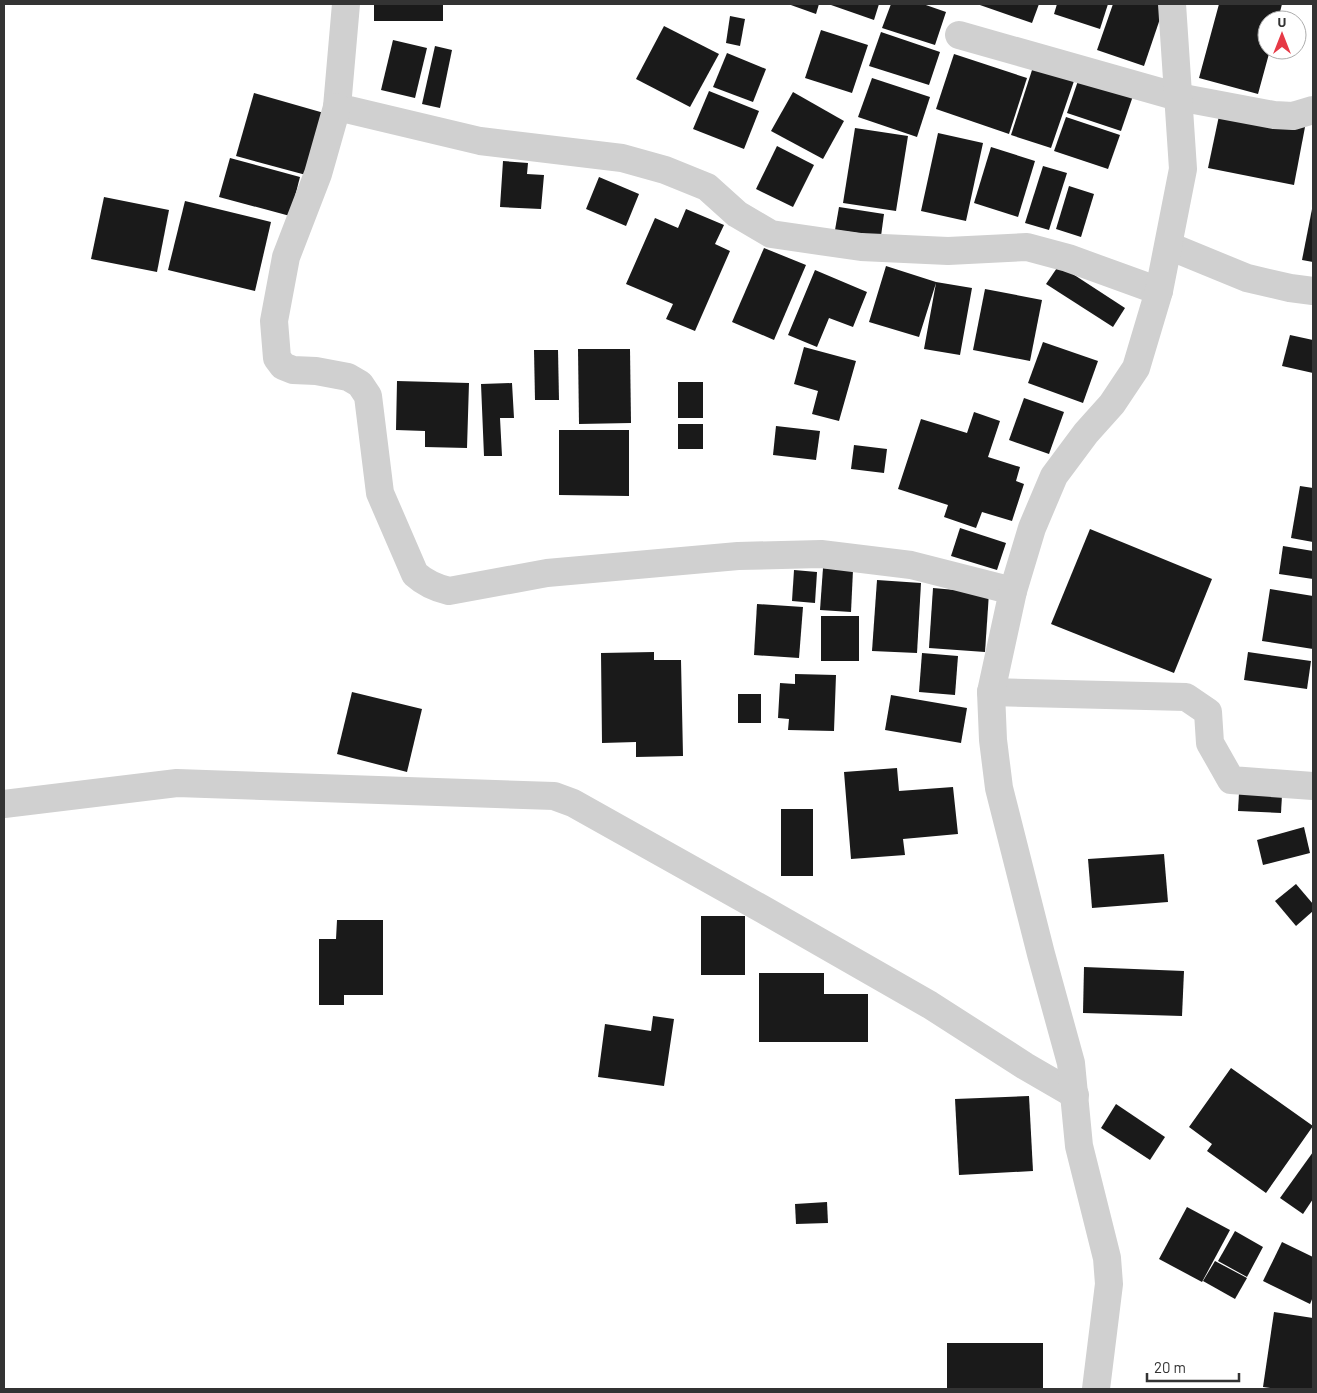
<svg xmlns="http://www.w3.org/2000/svg" width="1317" height="1393" viewBox="0 0 1317 1393" font-family="Barlow,sans-serif">
<style>
.building{fill:#1a1a1a}
.lines{fill:none;stroke-linecap:round;stroke-linejoin:round}
.minor{stroke:#d0d0d0;stroke-width:28}
</style>
<rect width="100%" height="100%" fill="#fff"/>
<g class="building">
<rect x="374" y="4" width="69" height="17"/>
<polygon points="788,4 819,4 816,14"/>
<polygon points="832,4 879,4 874,20 831,5"/>
<polygon points="891,4 923,4 946,12 935,45 882,28"/>
<polygon points="977,4 1039,4 1032,23"/>
<polygon points="1057,4 1108,4 1100,29 1054,14"/>
<polygon points="1113,4 1165,4 1144,66 1097,50"/>
<polygon points="1219,4 1282,4 1278,20 1267,20 1267,50 1270,50 1258,94 1199,78"/>
<polygon points="730,16 745,19 740,46 726,43"/>
<polygon points="664,26 719,54 690,107 636,79"/>
<polygon points="821,30 868,45 852,93 805,78"/>
<polygon points="881,32 940,52 929,85 869,66"/>
<polygon points="393,40 427,48 415,98 381,90"/>
<polygon points="435,46 452,50 440,108 422,104"/>
<polygon points="727,53 766,69 753,102 713,87"/>
<polygon points="954,54 1027,78 1009,134 936,109"/>
<polygon points="1033,67 1074,81 1051,148 1011,135"/>
<polygon points="1080,75 1134,93 1121,131 1067,113"/>
<polygon points="872,78 930,97 917,137 858,117"/>
<polygon points="709,91 759,111 744,149 693,129"/>
<polygon points="793,92 844,121 823,159 771,131"/>
<polygon points="254,93 324,113 306,175 236,156"/>
<polygon points="1220,111 1305,127 1294,185 1208,168"/>
<polygon points="1066,117 1120,135 1108,169 1054,151"/>
<polygon points="855,128 908,136 896,211 843,203"/>
<polygon points="938,133 983,143 966,221 921,211"/>
<polygon points="777,146 814,165 793,207 756,189"/>
<polygon points="991,147 1035,161 1018,217 974,203"/>
<polygon points="230,158 300,177 290,216 219,197"/>
<polygon points="503,161 528,163 527,174 544,175 541,209 500,207"/>
<polygon points="1043,166 1067,173 1049,230 1025,223"/>
<polygon points="599,177 639,194 626,226 586,209"/>
<polygon points="1069,186 1094,194 1081,237 1056,229"/>
<polygon points="104,197 169,210 157,272 91,259"/>
<polygon points="185,201 271,222 255,291 168,270"/>
<polygon points="839,207 884,214 881,236 835,230"/>
<polygon points="686,209 724,225 715,244 730,251 695,331 666,319 673,304 626,284 655,218 678,228"/>
<polygon points="1312,209 1313,209 1313,262 1302,260"/>
<polygon points="764,248 806,265 774,340 732,322"/>
<polygon points="1059,265 1125,308 1113,327 1046,284"/>
<polygon points="886,266 936,282 972,288 960,355 924,349 936,283 919,337 869,322"/>
<polygon points="815,270 867,292 853,327 829,318 817,347 788,335"/>
<polygon points="985,289 1042,300 1030,361 973,350"/>
<polygon points="1290,335 1313,340 1313,373 1282,366"/>
<polygon points="1043,342 1098,361 1083,403 1028,383"/>
<polygon points="804,347 856,361 839,421 812,414 818,391 794,384"/>
<polygon points="578,349 630,349 631,423 579,424"/>
<polygon points="534,350 558,350 559,400 535,400"/>
<polygon points="397,381 469,383 467,448 425,447 425,431 396,430"/>
<rect x="678" y="382" width="25" height="36"/>
<polygon points="512,383 514,418 500,418 502,456 484,456 481,384"/>
<polygon points="1024,398 1064,412 1049,454 1009,440"/>
<polygon points="974,412 1000,421 988,457 1020,467 1016,481 1024,484 1012,521 982,512 976,528 944,517 948,505 898,489 921,419 967,433"/>
<rect x="678" y="424" width="25" height="25"/>
<polygon points="776,426 820,431 816,460 773,455"/>
<polygon points="559,430 629,430 629,496 559,495"/>
<polygon points="854,445 887,449 884,473 851,469"/>
<polygon points="1300,486 1313,488 1313,542 1291,538"/>
<polygon points="960,528 1006,543 997,570 951,556"/>
<polygon points="1090,529 1212,579 1174,673 1051,624"/>
<polygon points="1283,546 1313,551 1313,579 1279,574"/>
<polygon points="823,568 853,570 851,612 820,610"/>
<polygon points="794,570 817,572 815,603 792,601"/>
<polygon points="877,580 921,583 917,653 872,651"/>
<polygon points="933,588 989,593 985,652 929,648"/>
<polygon points="1270,589 1313,596 1313,649 1262,641"/>
<polygon points="757,604 803,607 799,658 754,655"/>
<rect x="821" y="616" width="38" height="45"/>
<polygon points="654,652 654,660 681,660 683,756 636,757 636,742 602,743 601,653"/>
<polygon points="1248,652 1311,661 1307,689 1244,680"/>
<polygon points="922,653 958,656 955,695 919,692"/>
<polygon points="795,674 836,675 834,731 788,730 789,719 778,718 780,683 795,684"/>
<polygon points="352,692 422,709 407,772 337,754"/>
<rect x="738" y="694" width="23" height="29"/>
<polygon points="891,695 967,708 961,743 885,730"/>
<polygon points="897,768 899,791 953,787 958,834 903,839 905,855 851,859 844,772"/>
<polygon points="1239,793 1282,795 1281,813 1238,811"/>
<rect x="781" y="809" width="32" height="67"/>
<polygon points="1304,827 1310,853 1263,865 1257,840"/>
<polygon points="1164,854 1168,902 1092,908 1088,859"/>
<polygon points="1296,884 1313,904 1313,911 1296,926 1275,901"/>
<rect x="701" y="916" width="44" height="59"/>
<polygon points="337,920 383,920 383,995 344,995 344,1005 319,1005 319,939 336,939"/>
<polygon points="1084,967 1184,971 1182,1016 1083,1013"/>
<polygon points="759,973 824,973 824,994 868,994 868,1042 759,1042"/>
<polygon points="653,1016 674,1019 664,1086 598,1077 605,1024 651,1031"/>
<polygon points="1231,1068 1313,1126 1266,1193 1207,1151 1212,1144 1189,1127"/>
<polygon points="1029,1096 1033,1171 959,1175 955,1099"/>
<polygon points="1116,1104 1165,1137 1150,1160 1101,1128"/>
<polygon points="1313,1152 1313,1199 1303,1214 1280,1198"/>
<polygon points="827,1202 828,1223 796,1224 795,1204"/>
<polygon points="1187,1207 1230,1230 1202,1282 1159,1259"/>
<polygon points="1235,1231 1263,1247 1247,1277 1218,1261"/>
<polygon points="1282,1242 1313,1257 1313,1297 1310,1304 1263,1281"/>
<polygon points="1215,1261 1247,1278 1235,1299 1203,1281"/>
<polygon points="1274,1312 1313,1318 1313,1389 1278,1389 1263,1387"/>
<rect x="947" y="1343" width="96" height="46"/>
</g>
<g class="lines">
<g class="minor">
<polyline points="346,4 337,107 480,141 622,158 665,170 707,187 737,214 771,234 861,247 948,251 1027,247 1068,258 1159,291"/>
<polyline points="959,35 1178,97 1274,115 1293,116 1313,110"/>
<path d="M337,107L318,174L286,257L274,321L277,358L283,366L293,370L316,371L348,377L360,384L368,396L380,493L415,574C425,583 436,588 449,591L547,573L738,556L821,554L911,565L1013,591"/>
<polyline points="1169,246 1247,278 1290,288 1313,291"/>
<polyline points="991,692 1186,697 1208,712 1210,743 1231,780 1313,786"/>
<polyline points="4,804 177,783 554,796 573,803 764,910 930,1005 1025,1066 1075,1095"/>
<polyline points="1096,1389 1109,1284 1107,1258 1079,1146 1071,1063 1041,954 999,788 993,740 991,692 1013,591 1032,528 1054,476 1086,433 1112,404 1136,368 1159,291 1183,169 1172,4"/>
</g>
</g>
<rect width="1317" height="1393" fill="none" stroke="#333333" stroke-width="10"/>
<g transform="translate(1282 35)"><circle r="24" fill="#ffffff" stroke="#adadad"/>
<path d="M0-4L9 19L0 12L-9 19Z" fill="#e63946"/>
<text y="-8" font-size="14" font-weight="bold" text-anchor="middle" fill="#333333">U</text>
</g>
<path d="M1147 1373v8h92v-8" fill="none" stroke="#333333" stroke-width="2.5"/>
<text x="1154" y="1373" font-size="15" fill="#333333" stroke="#ffffff" stroke-width="4" paint-order="stroke">20 m</text>
</svg>
